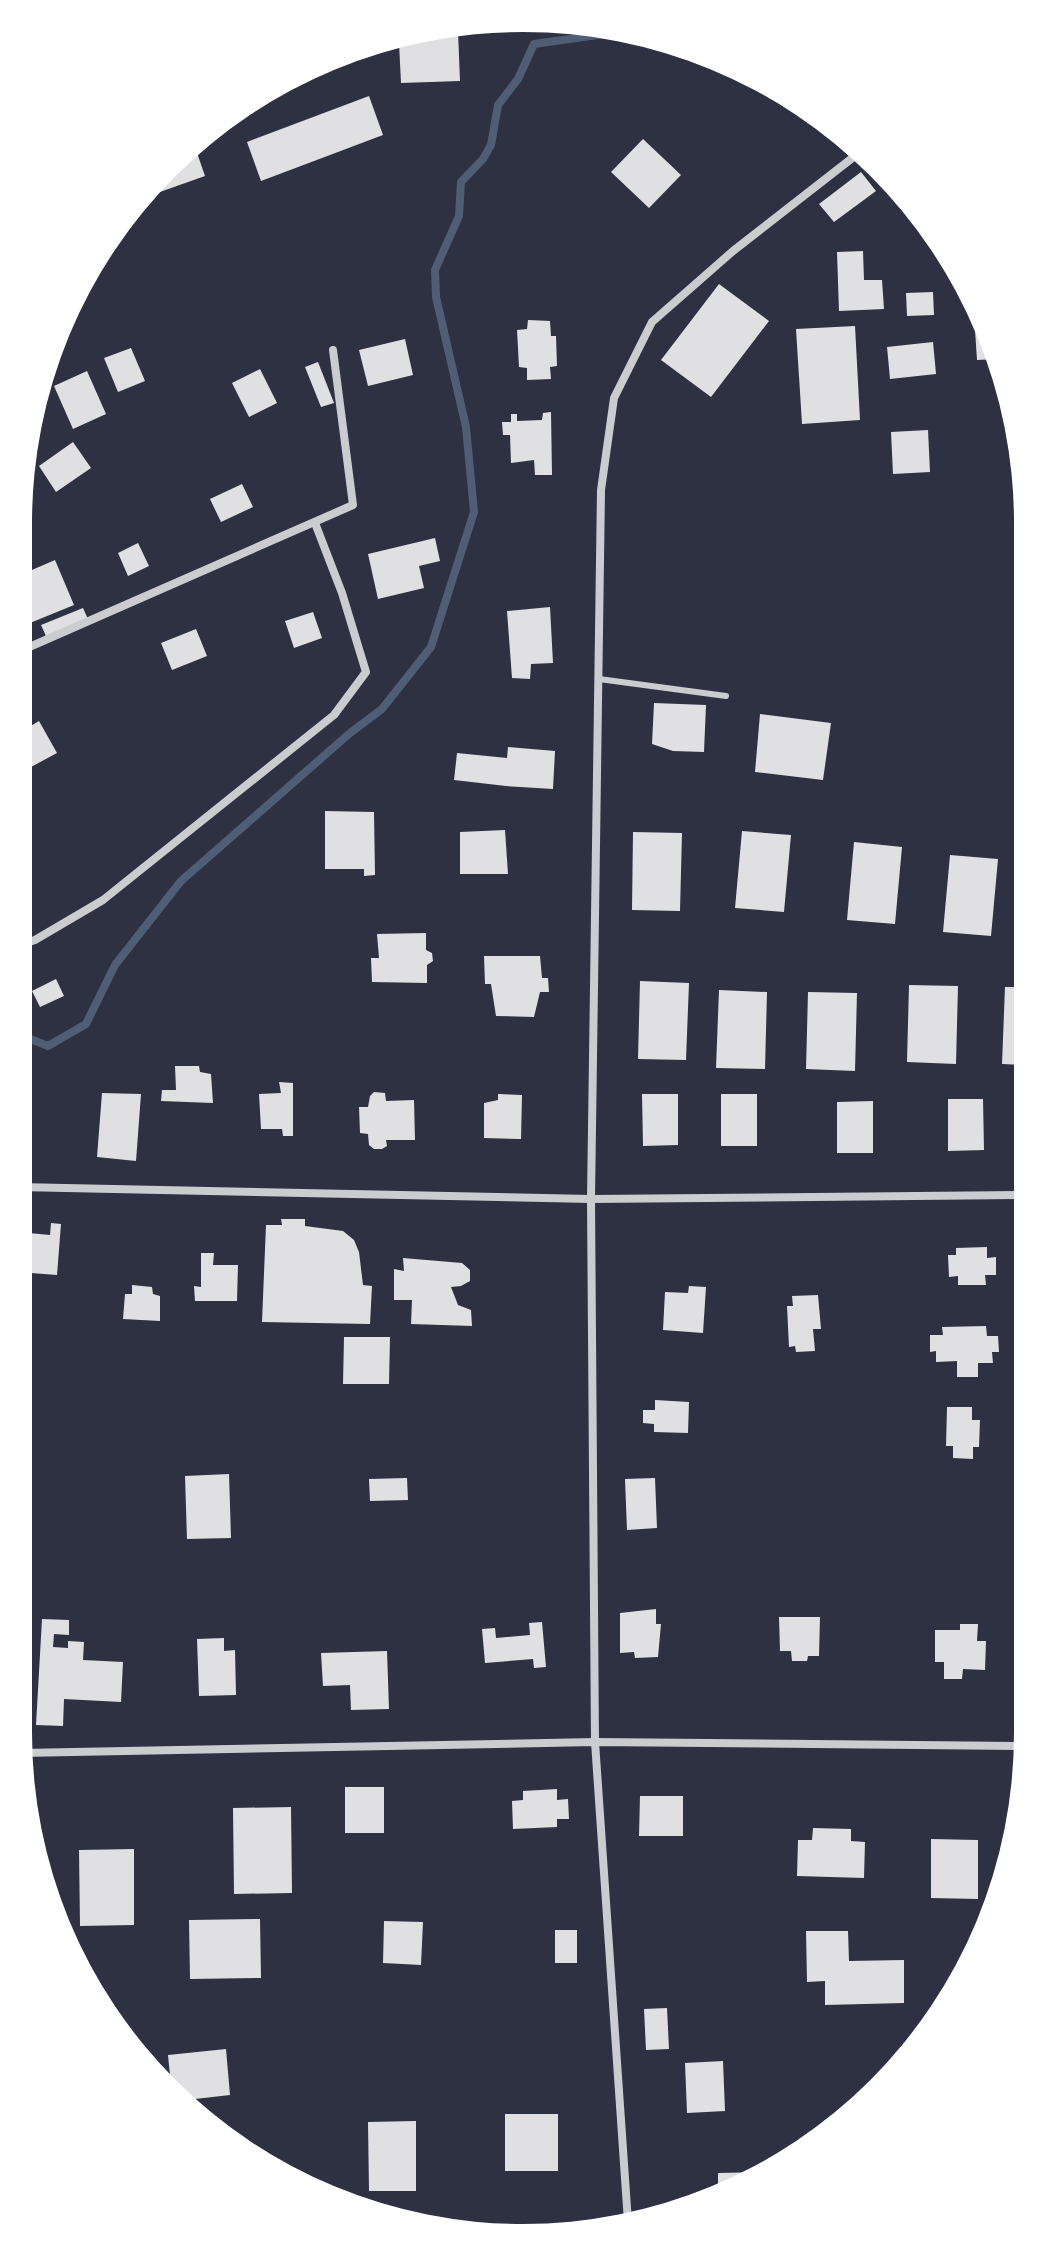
<svg xmlns="http://www.w3.org/2000/svg" width="1046" height="2256" viewBox="0 0 1046 2256" font-family="'Source Sans 3',sans-serif">
<style>
.lines{fill:none;stroke-linecap:round;stroke-linejoin:round}
.stream{stroke:#4f5d75;stroke-width:8}
.building{fill:#e0e0e3}
.service{stroke:#caccd0;stroke-width:6}
.minor{stroke:#caccd0;stroke-width:8}
</style>
<rect width="100%" height="100%" fill="#2d3142"/>
<g class="lines">
<polyline class="stream" points="18,1034 48,1046 86,1024 115,965 181,881 350,733 382,709 431,647 474,512 466,427 436,297 435,270 459,216 461,182 483,159 491,145 498,105 518,79 534,44 605,34"/>
</g>
<g class="building">
<polygon points="458,31 460,81 401,83 399,43"/>
<polygon points="369,96 383,135 261,181 247,142"/>
<polygon points="643,139 681,175 649,208 611,172"/>
<polygon points="195,147 205,176 157,193 154,184 166,166"/>
<polygon points="861,172 876,191 834,222 819,204"/>
<polygon points="863,251 864,280 882,280 884,309 839,311 837,252"/>
<polygon points="719,284 769,321 711,397 661,360"/>
<polygon points="933,292 934,315 907,316 906,293"/>
<polygon points="528,320 550,321 551,336 556,336 557,366 550,367 551,379 527,380 527,368 519,367 517,330 527,329"/>
<polygon points="855,326 860,420 802,424 796,329"/>
<polygon points="989,329 997,359 977,360 975,330"/>
<polygon points="405,339 413,375 368,386 359,350"/>
<polygon points="933,342 936,374 890,379 887,347"/>
<polygon points="131,348 145,381 118,392 104,358"/>
<polygon points="318,362 334,403 321,407 305,367"/>
<polygon points="260,369 277,403 249,417 232,383"/>
<polygon points="87,371 106,414 73,429 54,386"/>
<polygon points="551,412 552,475 535,475 534,460 511,463 510,435 503,435 502,422 511,422 511,414 517,414 517,421 542,420 543,413"/>
<polygon points="928,430 930,472 893,474 891,432"/>
<polygon points="73,442 91,468 56,492 39,466"/>
<polygon points="242,484 253,507 221,522 210,499"/>
<polygon points="18,527 31,546 18,555"/>
<polygon points="435,538 440,561 419,566 424,588 378,599 368,554"/>
<polygon points="138,543 149,566 128,576 118,553"/>
<polygon points="55,560 74,605 30,623 18,594 18,576"/>
<polygon points="550,607 553,663 531,664 530,679 512,678 507,611"/>
<polygon points="83,608 88,619 46,636 41,625"/>
<polygon points="313,612 322,638 294,648 285,621"/>
<polygon points="196,629 207,656 172,670 161,643"/>
<polygon points="1017,689 1024,689 1025,724 1017,724"/>
<polygon points="654,703 706,705 704,752 673,751 652,744"/>
<polygon points="760,714 831,723 823,780 755,772"/>
<polygon points="39,721 57,753 18,774 18,724 27,722 29,727"/>
<polygon points="508,747 555,751 553,789 506,786 454,780 457,753 507,758"/>
<polygon points="325,811 374,812 375,875 364,876 364,869 325,869"/>
<polygon points="505,830 508,874 460,874 460,832"/>
<polygon points="742,831 791,835 784,912 735,908"/>
<polygon points="633,832 682,833 680,911 632,910"/>
<polygon points="854,842 902,847 895,924 847,920"/>
<polygon points="950,855 998,859 991,936 943,932"/>
<polygon points="426,933 426,950 432,953 433,961 427,965 427,983 372,982 371,958 379,958 377,934"/>
<polygon points="484,956 540,956 542,978 548,978 549,992 540,992 534,1017 496,1016 491,984 485,984"/>
<polygon points="56,979 64,996 40,1007 32,991"/>
<polygon points="640,981 689,983 686,1060 638,1059"/>
<polygon points="909,985 958,986 956,1064 907,1062"/>
<polygon points="1005,987 1025,987 1026,1065 1002,1064"/>
<polygon points="719,990 767,992 765,1069 716,1068"/>
<polygon points="808,992 857,993 855,1071 806,1069"/>
<polygon points="175,1066 199,1066 200,1072 211,1074 213,1103 161,1101 162,1090 176,1090"/>
<polygon points="279,1082 293,1083 293,1136 283,1136 282,1129 261,1129 259,1094 281,1093"/>
<polygon points="374,1092 385,1093 386,1101 414,1100 415,1140 386,1140 387,1146 382,1149 374,1149 369,1145 368,1134 360,1133 359,1107 368,1107 370,1096"/>
<polygon points="102,1093 141,1094 136,1161 97,1157"/>
<polygon points="498,1094 522,1095 521,1139 484,1138 484,1103 498,1100"/>
<polygon points="642,1094 678,1094 678,1145 643,1146"/>
<rect x="721" y="1094" width="36" height="52"/>
<polygon points="948,1099 983,1099 984,1150 948,1151"/>
<polygon points="873,1101 873,1153 837,1153 837,1102"/>
<polygon points="1022,1102 1026,1102 1026,1154 1023,1154"/>
<polygon points="281,1219 305,1219 305,1226 343,1231 354,1240 359,1252 363,1285 372,1286 370,1324 262,1322 266,1225 282,1225"/>
<polygon points="51,1223 61,1224 57,1275 18,1272 18,1232 50,1235"/>
<polygon points="987,1247 987,1258 996,1257 996,1275 985,1275 986,1285 958,1285 958,1276 949,1277 948,1255 956,1255 956,1248"/>
<polygon points="201,1253 214,1253 213,1265 238,1265 237,1301 195,1301 194,1286 201,1287"/>
<polygon points="403,1258 462,1263 470,1270 470,1281 461,1286 451,1287 458,1305 471,1310 472,1326 411,1324 412,1300 394,1300 394,1269 404,1271"/>
<polygon points="132,1285 152,1287 153,1294 160,1296 160,1321 123,1319 125,1294 132,1294"/>
<polygon points="689,1286 706,1287 703,1333 663,1330 665,1292 688,1293"/>
<polygon points="818,1295 821,1329 813,1329 815,1351 796,1352 795,1346 789,1347 787,1306 793,1306 792,1296"/>
<polygon points="986,1326 987,1336 998,1336 999,1352 992,1352 993,1363 978,1363 978,1377 957,1377 957,1361 936,1362 936,1351 930,1352 930,1335 943,1335 942,1327"/>
<polygon points="344,1337 390,1337 389,1384 343,1384"/>
<polygon points="655,1400 689,1402 688,1433 654,1432 654,1424 643,1423 643,1410 655,1410"/>
<polygon points="947,1407 972,1407 972,1420 980,1420 979,1447 973,1447 973,1459 953,1458 953,1446 946,1446"/>
<polygon points="229,1474 231,1538 187,1539 185,1476"/>
<polygon points="407,1478 408,1500 370,1501 369,1479"/>
<polygon points="655,1478 657,1528 627,1530 625,1479"/>
<polygon points="656,1609 656,1624 661,1624 658,1657 635,1658 634,1652 620,1653 620,1613"/>
<polygon points="779,1617 820,1617 819,1656 808,1656 807,1661 792,1661 791,1651 780,1651"/>
<polygon points="42,1619 69,1620 69,1635 54,1634 53,1647 68,1648 68,1641 84,1642 83,1660 123,1662 121,1702 64,1699 63,1726 36,1725"/>
<polygon points="542,1622 546,1667 534,1668 533,1659 485,1663 482,1629 495,1628 496,1638 530,1635 529,1623"/>
<polygon points="960,1624 978,1624 977,1641 986,1641 985,1670 963,1669 962,1679 944,1679 944,1662 935,1662 935,1630 960,1630"/>
<polygon points="224,1638 224,1651 235,1650 236,1695 199,1696 197,1639"/>
<polygon points="387,1651 389,1709 351,1710 350,1685 323,1686 321,1653"/>
<rect x="345" y="1787" width="39" height="46"/>
<polygon points="557,1789 557,1800 568,1799 569,1819 557,1819 557,1827 513,1829 512,1801 523,1800 523,1791"/>
<polygon points="640,1796 683,1796 683,1836 639,1836"/>
<polygon points="291,1807 292,1893 234,1894 233,1808"/>
<polygon points="813,1828 851,1829 851,1841 865,1842 864,1878 797,1876 798,1840 812,1840"/>
<polygon points="931,1839 978,1840 978,1899 931,1898"/>
<polygon points="134,1849 134,1925 80,1926 79,1850"/>
<polygon points="260,1919 261,1978 190,1979 189,1920"/>
<polygon points="384,1921 423,1922 421,1965 383,1963"/>
<rect x="555" y="1930" width="22" height="33"/>
<polygon points="806,1931 848,1931 849,1961 904,1960 904,2003 825,2005 825,1981 807,1982"/>
<polygon points="667,2008 669,2049 646,2050 644,2009"/>
<polygon points="226,2049 230,2095 186,2100 171,2086 168,2055"/>
<polygon points="723,2061 725,2111 687,2113 685,2063"/>
<rect x="505" y="2114" width="53" height="57"/>
<polygon points="416,2121 416,2191 369,2191 368,2122"/>
<polygon points="764,2172 747,2186 718,2194 718,2173"/>
</g>
<g class="lines">
<g class="service">
<polyline points="599,679 726,696"/>
<polyline points="1024,1195 1026,1236"/>
</g>
<g class="minor">
<polyline points="18,652 353,505 333,350"/>
<polyline points="18,946 35,940 103,900 334,715 366,672 342,593 315,523"/>
<polyline points="18,1187 591,1199 1026,1195"/>
<polyline points="21,1753 595,1742 1026,1746"/>
<polyline points="628,2222 595,1742 591,1199 601,490 614,398 652,322 733,251 860,152"/>
</g>
</g>
<path d="M0 0H1046V2256H0ZM523 32H523A491 491 0 0 1 1014 523V1733A491 491 0 0 1 523 2224H523A491 491 0 0 1 32 1733V523A491 491 0 0 1 523 32Z" fill="#fff" fill-rule="evenodd"/>
</svg>
